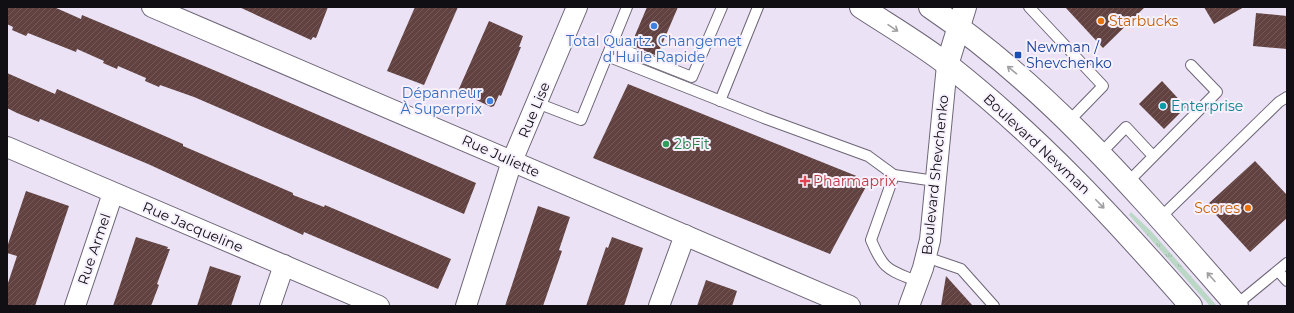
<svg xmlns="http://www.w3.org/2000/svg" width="1294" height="313" viewBox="0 0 1294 313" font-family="Montserrat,sans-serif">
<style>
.grass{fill:url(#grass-tufts)}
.building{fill:url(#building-hatch)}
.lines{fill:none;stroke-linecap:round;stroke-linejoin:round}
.lane-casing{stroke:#6d6576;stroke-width:12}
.street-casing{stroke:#6d6576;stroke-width:22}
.secondary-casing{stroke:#6d6576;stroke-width:24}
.lane{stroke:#fff;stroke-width:10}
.street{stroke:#fff;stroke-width:20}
.secondary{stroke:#fff;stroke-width:22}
.oneway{stroke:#a09fa1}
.food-dot{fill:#e8710a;stroke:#f7f1fd;stroke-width:1.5}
.shop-dot{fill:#3f7fe0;stroke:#f7f1fd;stroke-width:1.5}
.transit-dot{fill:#1a4fb4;stroke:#f7f1fd;stroke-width:1.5}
.culture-dot{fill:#0f9aa8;stroke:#f7f1fd;stroke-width:1.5}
.leisure-dot{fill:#2e9e5b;stroke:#f7f1fd;stroke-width:1.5}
.health-dot{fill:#e0444e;stroke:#f7f1fd;stroke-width:1.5}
.labels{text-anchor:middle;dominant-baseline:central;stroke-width:4;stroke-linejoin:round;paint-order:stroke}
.food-label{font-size:14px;fill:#c56008;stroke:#f7f1fd;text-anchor:start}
.shop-label{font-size:14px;fill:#366cbe;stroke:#f7f1fd}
.transit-label{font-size:14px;fill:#164399;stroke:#f7f1fd;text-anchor:start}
.culture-label{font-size:14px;fill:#0d838f;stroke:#f7f1fd;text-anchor:start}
.street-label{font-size:14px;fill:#110e14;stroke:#f7f1fd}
.leisure-label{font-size:14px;fill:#27864d;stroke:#f7f1fd;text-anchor:start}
.health-label{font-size:14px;fill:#be3a42;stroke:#f7f1fd;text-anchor:start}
</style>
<defs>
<pattern id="grass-tufts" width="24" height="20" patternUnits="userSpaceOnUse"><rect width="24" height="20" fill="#bbd8c7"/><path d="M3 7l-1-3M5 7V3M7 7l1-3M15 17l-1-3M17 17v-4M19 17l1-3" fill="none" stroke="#a0b8aa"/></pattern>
<pattern id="building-hatch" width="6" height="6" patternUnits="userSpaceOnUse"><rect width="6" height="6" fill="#614240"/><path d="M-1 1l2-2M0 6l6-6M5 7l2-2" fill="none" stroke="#725958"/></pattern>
</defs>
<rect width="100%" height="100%" fill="#ebe2f6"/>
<polygon class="grass" points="1131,212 1151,231 1217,306 1210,306 1129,215"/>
<g class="building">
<polygon points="7,7 54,7 81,19 82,15 216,71 476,183 464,214 194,97 160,85 159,87 145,81 146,78 118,66 117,69 103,63 104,61 77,49 76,52 28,33 26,36 12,30 13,27 7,24"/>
<polygon points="239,7 328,7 316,38 313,37 311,40"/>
<polygon points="415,7 458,7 424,85 387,71"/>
<polygon points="647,7 678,7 657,56 631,45"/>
<polygon points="1065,7 1145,7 1103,48"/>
<polygon points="1204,7 1244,7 1214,24"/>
<polygon points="1256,13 1287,16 1287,49 1253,46"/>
<polygon points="489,21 523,36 519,47 521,47 501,96 499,95 494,106 491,107 458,91"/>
<polygon points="7,73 55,94 57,89 183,144 183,146 293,193 293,195 324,207 325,205 451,259 438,289 304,232 303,235 148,164 40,119 39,122 17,113 7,108"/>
<polygon points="1162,81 1186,107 1164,129 1139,104"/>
<polygon points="628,84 869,181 830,254 593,158"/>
<polygon points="1255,161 1287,195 1287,218 1250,252 1207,205"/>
<polygon points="26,191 69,206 35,306 7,306 7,286 17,256 7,253 7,247"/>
<polygon points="538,206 570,217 559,250 562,251 543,306 505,306"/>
<polygon points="136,237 168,247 167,249 170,249 157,284 159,285 151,306 113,306"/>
<polygon points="612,237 643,248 624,306 586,306 606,247 608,248"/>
<polygon points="210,266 241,276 231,306 197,306"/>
<polygon points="946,276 973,306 941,306"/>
<polygon points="706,280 737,291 732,306 697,306"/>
</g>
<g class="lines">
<defs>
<g id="lane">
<polyline points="1029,7 1103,86 1069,121"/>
<polyline points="611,45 692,77 722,7"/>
<polyline points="607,56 764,118 868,156 894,175 935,181"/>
<polyline points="720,101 758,7"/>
<polyline points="537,103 581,120 627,7"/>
<polyline points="1101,153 1126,127 1153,156"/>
<path d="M894,175L871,240C884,271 888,269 918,282"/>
<polyline points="1128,182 1217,92 1191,65"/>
<polyline points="1160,218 1279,102 1287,97"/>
<polyline points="926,257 961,269 994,306"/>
<polyline points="1278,271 1287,281"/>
<polyline points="1236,305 1287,263"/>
</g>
<g id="street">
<path d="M152,7C386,105 618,206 850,306"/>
<polyline points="7,147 379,306"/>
<polyline points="75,306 113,193"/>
<polyline points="270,306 284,265"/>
<polyline points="466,306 512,161 577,7"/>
<polyline points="659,306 685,235"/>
<polyline points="909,306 923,268 930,240 947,65"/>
</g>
<g id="secondary">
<path d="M861,7C890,26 921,44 949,66C1039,137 1116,220 1191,306"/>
<path d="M930,7C1050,88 1142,198 1237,306"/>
<polyline points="947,65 965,7"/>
</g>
</defs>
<use href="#lane" class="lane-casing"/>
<use href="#street" class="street-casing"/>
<use href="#secondary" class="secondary-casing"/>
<use href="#lane" class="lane"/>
<use href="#street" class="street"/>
<use href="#secondary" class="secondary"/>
</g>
<defs><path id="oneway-shaft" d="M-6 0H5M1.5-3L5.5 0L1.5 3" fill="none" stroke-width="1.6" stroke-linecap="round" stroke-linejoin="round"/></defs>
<g class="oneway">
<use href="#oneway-shaft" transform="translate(893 28) rotate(34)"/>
<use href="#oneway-shaft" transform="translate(1012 70) rotate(-141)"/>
<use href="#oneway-shaft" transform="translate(1100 204) rotate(46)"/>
<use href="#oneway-shaft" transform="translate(1211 277) rotate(-132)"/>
</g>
<g class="food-dot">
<circle cx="1101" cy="21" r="4"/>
<circle cx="1248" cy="208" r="4"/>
</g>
<g class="shop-dot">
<circle cx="654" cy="26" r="4"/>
<circle cx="490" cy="101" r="4"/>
</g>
<rect class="transit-dot" x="1014" y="51" width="8" height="8" rx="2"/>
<circle class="culture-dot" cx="1163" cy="106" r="4"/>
<circle class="leisure-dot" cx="666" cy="144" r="4"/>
<path class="health-dot" d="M803 175h4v4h4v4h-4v4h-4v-4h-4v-4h4z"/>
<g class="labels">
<g class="food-label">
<text x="1109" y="21">Starbucks</text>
<text x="1240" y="208" text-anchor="end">Scores</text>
</g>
<g class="shop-label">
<text x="654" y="41">Total Quartz. Changemet<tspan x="654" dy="16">d'Huile Rapide</tspan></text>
<text x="482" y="93" text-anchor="end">Dépanneur<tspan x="482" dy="16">À Superprix</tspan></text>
</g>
<g class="transit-label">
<text x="1026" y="47">Newman /<tspan x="1026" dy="16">Shevchenko</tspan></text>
</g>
<g class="culture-label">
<text x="1171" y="106">Enterprise</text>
</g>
<g class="street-label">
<text transform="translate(534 110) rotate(-67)">Rue Lise</text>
<text transform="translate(1037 144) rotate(43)">Boulevard Newman</text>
<text transform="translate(501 156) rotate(24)">Rue Juliette</text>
<text transform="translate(935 175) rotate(-84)">Boulevard Shevchenko</text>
<text transform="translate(193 227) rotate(23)">Rue Jacqueline</text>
<text transform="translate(94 249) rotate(-71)">Rue Armel</text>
</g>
<g class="leisure-label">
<text x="674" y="144">2bFit</text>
</g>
<g class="health-label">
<text x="813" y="181">Pharmaprix</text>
</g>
</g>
<rect width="1294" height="313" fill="none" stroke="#110e14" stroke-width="16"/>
</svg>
